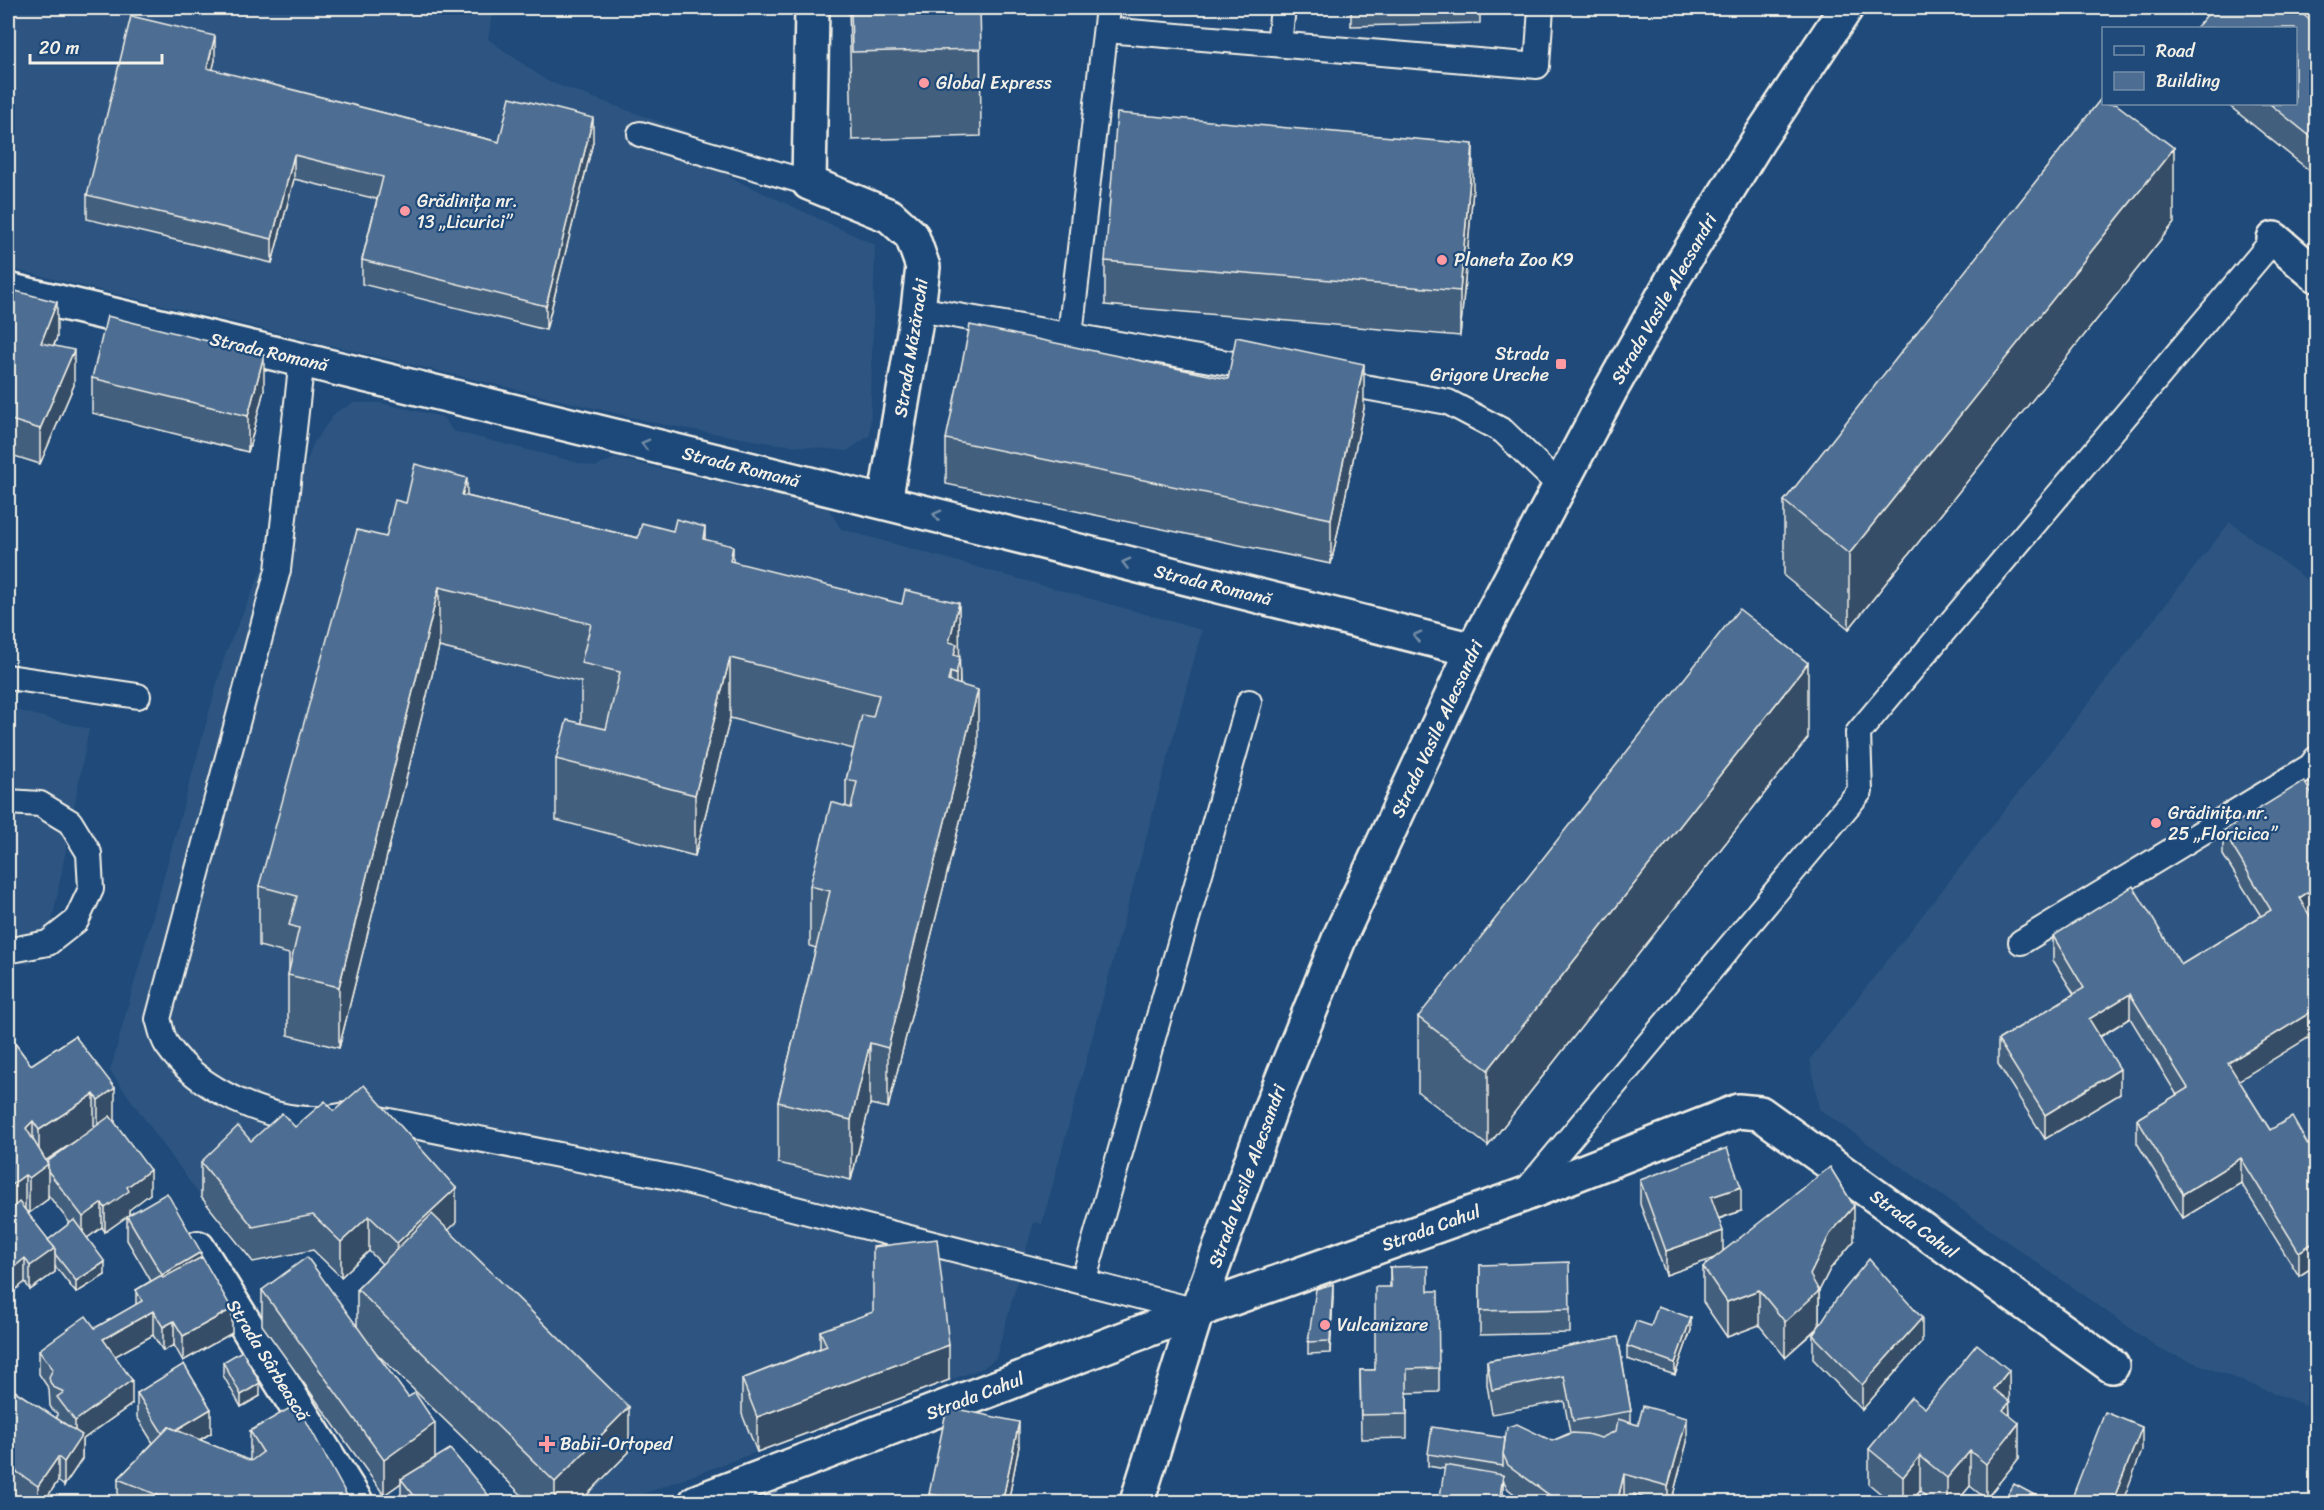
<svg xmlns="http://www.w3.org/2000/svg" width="2324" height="1510" viewBox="0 0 2324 1510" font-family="Sriracha,sans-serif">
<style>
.built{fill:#2d5581}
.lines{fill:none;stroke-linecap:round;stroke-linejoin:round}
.service-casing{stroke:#f4f1e8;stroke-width:28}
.minor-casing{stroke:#f4f1e8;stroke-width:38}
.secondary-casing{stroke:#f4f1e8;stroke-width:38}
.service{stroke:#1f4a7a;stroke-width:24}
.minor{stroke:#1f4a7a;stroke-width:33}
.secondary{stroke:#1f4a7a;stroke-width:33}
.wall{fill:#425f7e;stroke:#f4f1e8;stroke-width:1.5;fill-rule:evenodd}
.shaded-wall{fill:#364d66;stroke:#f4f1e8;stroke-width:1.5}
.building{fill:#4d6e92;stroke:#f4f1e8;stroke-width:1.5}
.oneway{stroke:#748da6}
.poi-dot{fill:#ff9aa2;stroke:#1f4a7a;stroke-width:2}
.labels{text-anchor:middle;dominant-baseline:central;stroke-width:4.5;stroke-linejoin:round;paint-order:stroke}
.poi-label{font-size:18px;fill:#f4f1e8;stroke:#1f4a7a;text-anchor:start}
.street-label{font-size:18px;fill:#f4f1e8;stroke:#1f4a7a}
</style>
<rect width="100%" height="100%" fill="#1f4a7a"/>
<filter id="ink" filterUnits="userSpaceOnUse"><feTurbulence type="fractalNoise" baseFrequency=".0167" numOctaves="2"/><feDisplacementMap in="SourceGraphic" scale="12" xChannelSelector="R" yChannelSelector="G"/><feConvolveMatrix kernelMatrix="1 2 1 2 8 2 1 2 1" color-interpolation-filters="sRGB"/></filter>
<g filter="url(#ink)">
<g class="built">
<polygon points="8,8 493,8 488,39 547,81 734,149 729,177 875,245 870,435 847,451 770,443 660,424 8,268"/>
<polygon points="353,403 381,403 443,417 453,431 595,467 615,458 828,508 841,529 1202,630 1042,1224 1034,1222 996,1358 983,1368 621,1502 530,1502 397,1278 369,1251 341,1278 312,1250 253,1262 201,1197 110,1071 225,655 262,569 288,575 298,485 314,442 336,412"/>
<polygon points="2230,522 2316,587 2316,1409 2161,1350 1819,1109 1810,1059"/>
<polygon points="8,708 89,729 48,943 29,965 8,960"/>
</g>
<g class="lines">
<defs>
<g id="service">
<polyline points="1106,30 1537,66 1541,8"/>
<polyline points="1279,44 1283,8"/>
<polyline points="640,134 809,183"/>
<polyline points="918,309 1262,369"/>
<polyline points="1070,335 1108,8"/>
<path d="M302,359L278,570L158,1019C161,1027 162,1038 167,1045C198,1090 267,1121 321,1119C332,1118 343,1115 354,1114L674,1178L1197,1311"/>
<polyline points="1331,381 1448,402 1503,431 1560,486"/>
<polyline points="8,677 138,696"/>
<polyline points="8,802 40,804 70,822 89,853 91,889 76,921 48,943 12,950 8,948"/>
<polyline points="2021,942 2311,766 2316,759"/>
<polyline points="1524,1193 1860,791 1858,733 2274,239"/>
<polyline points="1083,1282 1249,702"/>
</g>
<g id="minor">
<polyline points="812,8 809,183 890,216 912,236 923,267 918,309 885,502"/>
<polyline points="2274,239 2316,275"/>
<path d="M8,290C497,405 986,527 1473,650"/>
<polyline points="198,1248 356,1502"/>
<polyline points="696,1502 1197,1311 1523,1195 1738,1111 1760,1113 2112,1366"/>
</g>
<polyline id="secondary" points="1137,1502 1197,1311 1271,1107 1342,932 1473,650 1610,391 1674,277 1759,139 1846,8"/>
</defs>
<use href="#service" class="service-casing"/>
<use href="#minor" class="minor-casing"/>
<use href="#secondary" class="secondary-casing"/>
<use href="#service" class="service"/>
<use href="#minor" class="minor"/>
<use href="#secondary" class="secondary"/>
</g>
<g class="wall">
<polygon points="849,8 980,8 981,136 852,140"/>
<polygon points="1351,8 1480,8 1480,23 1351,26"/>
<polygon points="2316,25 2316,176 2227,104 2295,104"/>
<polygon points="215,60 212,70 499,142 593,142 546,330 362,284 362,260 377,199 294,179 272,263 87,219 87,195"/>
<polygon points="1473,189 1460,336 1105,305 1105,261"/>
<polygon points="2174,223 1849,629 1784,576 1784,501"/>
<polygon points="8,289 57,337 54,346 74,385 40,464 8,454"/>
<polygon points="92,378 264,390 248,452 92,413"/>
<polygon points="1228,379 1364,408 1331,564 946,484 946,439"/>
<polygon points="467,496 638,538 705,539 733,562 959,656 960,685 978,750 888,1108 870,1104 851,1180 778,1163 778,1102 816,948 810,946 810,886 846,807 846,780 854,749 730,718 695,856 556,820 556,759 581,723 581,682 439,647 339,1048 288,1035 288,975 289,970 289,954 259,946 259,886 386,537"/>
<polygon points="1808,738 1488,1146 1418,1092 1418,1017"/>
<polygon points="2223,831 2310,916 2239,1081 2270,1130 2308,1145 2316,1140 2316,1265 2299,1276 2241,1183 2183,1218 2137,1143 2137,1119 2177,1095 2130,1018 2100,1037 2120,1094 2045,1139 1998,1064 1998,1040 2074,994 2053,960 2053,936 2181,965 2261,916 2223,855"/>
<path d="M8,1034L31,1065L75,1036L115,1123L150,1194L129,1210V1215L201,1257L232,1333L183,1361L174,1345L163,1351L153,1335L115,1356L132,1404L82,1440V1459L64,1486L58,1481L43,1503H26L8,1490V1401L57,1419V1413L53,1411L50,1406L49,1389L39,1374V1350L95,1328L136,1305V1290L151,1281L127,1240V1216L105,1232L102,1227L87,1238L105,1275L76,1293L55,1266V1272L30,1290L25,1282L8,1296ZM85,1134L47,1162L46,1160ZM48,1195L70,1223L48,1240L25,1210L29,1213L48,1199Z"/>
<polygon points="334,1111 456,1223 448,1230 629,1452 579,1503 530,1503 375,1352 435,1458 429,1462 495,1503 401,1503 401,1483 384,1495 262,1325 262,1290 357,1326 357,1289 382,1264 369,1251 341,1277 313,1250 253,1262 201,1197 201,1162 251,1141 295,1127"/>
<polygon points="1640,1180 1741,1211 1719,1219 1723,1251 1854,1241 1830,1269 1819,1291 1819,1325 1922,1342 1862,1410 1813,1359 1813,1335 1818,1328 1785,1357 1759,1325 1727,1337 1703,1302 1703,1267 1714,1258 1666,1275 1640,1204"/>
<polygon points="1480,1265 1570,1309 1570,1333 1480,1335"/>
<polygon points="1390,1267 1428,1291 1439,1368 1439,1392 1407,1393 1407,1438 1361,1439 1360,1370 1375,1370 1390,1287"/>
<polygon points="1333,1296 1330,1353 1308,1354 1308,1342"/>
<polygon points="1651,1326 1691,1330 1675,1375 1627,1359 1627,1346"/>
<polygon points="820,1331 949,1380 757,1452 742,1414 742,1379 820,1348"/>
<polygon points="1618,1337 1631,1411 1631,1423 1687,1442 1671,1503 1630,1503 1631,1500 1624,1498 1623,1503 1526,1503 1508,1489 1503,1480 1503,1499 1445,1469 1428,1466 1428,1454 1505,1438 1552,1441 1570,1433 1564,1401 1492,1414 1487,1385 1487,1361"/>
<polygon points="223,1362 260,1396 241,1407 223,1375"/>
<polygon points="137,1393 211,1433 200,1440 250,1461 250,1431 351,1503 118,1503 118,1479 153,1443 137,1417"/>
<polygon points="2009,1402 2010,1415 2019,1458 1986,1499 1970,1486 1956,1503 1933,1503 1920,1491 1910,1503 1892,1503 1869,1484 1869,1449 1925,1408"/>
<polygon points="1019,1446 1008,1503 929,1503 929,1494"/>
</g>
<g class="shaded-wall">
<polygon points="215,36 215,60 207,93 207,68"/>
<polygon points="593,118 593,142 546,330 546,306"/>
<polygon points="1473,144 1473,189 1460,336 1460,291"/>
<polygon points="2174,148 2174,223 1849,629 1849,554"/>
<polygon points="294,155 294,179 272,263 272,239"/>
<polygon points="57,302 57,337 41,378 41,343"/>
<polygon points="74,350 74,385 40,464 40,429"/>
<polygon points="264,355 264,390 248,452 248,416"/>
<polygon points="1364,364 1364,408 1331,564 1331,519"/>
<polygon points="467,478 467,539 462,495"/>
<polygon points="705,527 705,587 703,539"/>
<polygon points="733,546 733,607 730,561"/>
<polygon points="439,587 439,647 339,1048 339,987"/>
<polygon points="959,603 960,717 956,734 956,674 950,672 950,733 948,681 949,642"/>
<polygon points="730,658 730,718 695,856 695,795"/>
<polygon points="1808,663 1808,738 1488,1146 1488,1070"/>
<polygon points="978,690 978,750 888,1108 888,1048"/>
<polygon points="2316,887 2316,911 2299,922 2299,898"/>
<polygon points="2130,994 2130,1018 2089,1043 2089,1019"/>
<polygon points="2316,1009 2316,1033 2228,1087 2228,1063"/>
<polygon points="870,1043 870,1104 851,1180 851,1120"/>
<polygon points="2120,1069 2120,1094 2045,1139 2045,1115"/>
<polygon points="115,1088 115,1123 98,1135 98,1100"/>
<polygon points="94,1094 94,1129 39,1165 39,1130"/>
<polygon points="33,1121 33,1156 26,1128"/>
<polygon points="2241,1158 2241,1183 2183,1218 2183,1194"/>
<polygon points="48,1164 48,1199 29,1213 29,1178"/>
<polygon points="150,1170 150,1194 129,1210 129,1215 105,1232 105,1208 127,1187"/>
<polygon points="25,1175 25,1210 10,1221 10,1186"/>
<polygon points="1741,1187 1741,1211 1711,1221 1711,1197"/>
<polygon points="456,1188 456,1223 397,1278 397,1243"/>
<polygon points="102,1203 102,1227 83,1241 83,1217"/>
<polygon points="1854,1206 1854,1241 1830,1269 1819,1291 1819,1326 1785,1357 1785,1322 1810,1275 1830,1234"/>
<polygon points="369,1216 369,1251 341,1277 341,1242"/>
<polygon points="1723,1231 1723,1255 1666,1275 1666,1251"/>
<polygon points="2316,1241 2316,1265 2299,1276 2299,1252"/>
<polygon points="55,1248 55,1272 30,1290 30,1266"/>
<polygon points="201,1252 201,1276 162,1299 162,1275"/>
<polygon points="25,1258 25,1282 8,1296 8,1272"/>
<polygon points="105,1262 105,1275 76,1293 76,1281"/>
<polygon points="1333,1284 1333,1296 1330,1353 1330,1341"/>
<polygon points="1759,1290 1759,1325 1727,1337 1727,1302"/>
<polygon points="232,1309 232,1333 183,1361 183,1336"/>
<polygon points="153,1311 153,1335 103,1363 103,1339"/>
<polygon points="1691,1318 1691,1330 1675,1375 1675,1363"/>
<polygon points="1922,1318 1922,1342 1862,1410 1862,1385"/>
<polygon points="174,1321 174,1345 163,1351 163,1327"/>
<polygon points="949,1345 949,1380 757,1452 757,1417"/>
<polygon points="2009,1370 2010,1435 2019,1423 2019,1458 1986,1499 1986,1464 1994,1389"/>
<polygon points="132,1380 132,1404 82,1440 82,1459 64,1486 64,1462 75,1445 75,1421"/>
<polygon points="260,1383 260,1396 241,1407 241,1395"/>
<polygon points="629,1407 629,1452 579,1503 555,1503 555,1482"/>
<polygon points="211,1409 211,1433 164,1461 164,1437"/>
<polygon points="1687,1418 1687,1442 1671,1503 1668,1503 1668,1486"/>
<polygon points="1019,1422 1019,1446 1008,1503 1002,1503"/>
<polygon points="435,1423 435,1458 403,1481 401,1479 401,1483 384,1495 384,1460"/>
<polygon points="2142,1427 2142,1451 2122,1503 2112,1503"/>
<polygon points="1970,1451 1970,1486 1956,1503 1947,1503 1947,1478"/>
<polygon points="1920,1456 1920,1491 1910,1503 1903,1503 1903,1477"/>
<polygon points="58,1457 58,1481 43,1503 38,1503 38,1486"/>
<polygon points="1624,1474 1624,1498 1623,1503 1617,1503"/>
<polygon points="1503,1475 1503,1503 1499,1503"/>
</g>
<g class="building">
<polygon points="851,8 980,8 981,49 852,52"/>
<polygon points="2213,8 2295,8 2316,25 2316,141 2270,104 2295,104 2295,28 2196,28"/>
<polygon points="131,16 215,36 207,68 499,142 510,97 593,118 546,306 362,260 383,177 294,155 272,239 87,195"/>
<polygon points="2103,96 2103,104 2116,104 2174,148 1849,554 1784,501"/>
<polygon points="1117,113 1473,144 1460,291 1105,261"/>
<polygon points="8,289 57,302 41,343 74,350 40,429 8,419"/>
<polygon points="107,316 264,355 248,416 92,378"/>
<polygon points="970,325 1228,379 1236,337 1364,364 1331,519 946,439"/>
<polygon points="415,464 467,478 462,495 638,538 642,523 673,531 676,519 705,527 703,539 733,546 730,561 902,604 905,590 959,603 949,642 957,644 954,655 960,657 956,674 950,672 948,681 978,690 888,1048 870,1043 851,1120 778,1102 830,891 810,886 831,802 851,808 857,782 846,780 862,715 873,717 879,695 730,658 695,795 556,759 567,720 606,729 620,672 581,663 591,624 439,587 339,987 288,975 299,928 289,925 297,896 259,886 357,530 386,537 395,500 406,503"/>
<polygon points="1739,609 1808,663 1488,1070 1418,1017"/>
<polygon points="2304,781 2316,802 2316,887 2299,898 2316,926 2316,1009 2228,1063 2270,1130 2292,1117 2308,1145 2316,1140 2316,1241 2299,1252 2241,1158 2183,1194 2137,1119 2188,1088 2130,994 2089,1019 2120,1069 2045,1115 1998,1040 2084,988 2053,936 2133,886 2181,965 2271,910 2223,831"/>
<polygon points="8,1034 31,1065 75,1036 115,1088 98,1100 94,1094 39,1130 33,1121 26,1128 48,1164 29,1178 25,1175 10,1186 8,1184"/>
<polygon points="364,1085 456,1188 397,1243 369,1216 341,1242 313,1215 253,1227 201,1162 238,1126 251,1141 282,1113 295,1127 325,1101 334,1111"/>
<polygon points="110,1116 150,1170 127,1187 129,1191 105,1208 102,1203 83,1217 48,1171 48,1164 47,1162"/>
<polygon points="1727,1148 1741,1187 1711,1197 1723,1231 1666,1251 1640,1180"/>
<polygon points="1830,1167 1854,1206 1830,1234 1810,1275 1819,1291 1785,1322 1759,1290 1727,1302 1703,1267"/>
<polygon points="167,1193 201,1252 162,1275 127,1216"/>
<polygon points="19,1202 55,1248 30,1266 25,1258 8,1272 8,1212"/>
<polygon points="432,1214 629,1407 555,1482 357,1289"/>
<polygon points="74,1220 105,1262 76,1281 55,1254 55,1248 48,1240"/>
<polygon points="937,1239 949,1345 757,1417 742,1379 827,1346 820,1331 873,1312 873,1247"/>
<polygon points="202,1257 232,1309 183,1336 174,1321 163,1327 153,1311 103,1339 132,1380 75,1421 57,1397 64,1392 53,1387 50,1382 49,1377 53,1369 39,1350 86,1316 95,1328 142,1301 136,1290 160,1276 163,1278"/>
<polygon points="307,1257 408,1397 415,1393 435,1423 384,1460 262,1290"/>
<polygon points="1869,1259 1922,1318 1862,1385 1813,1335 1835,1301"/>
<polygon points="1569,1262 1570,1309 1480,1311 1480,1265"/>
<polygon points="1428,1266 1428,1291 1438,1291 1439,1368 1407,1369 1407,1414 1361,1415 1360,1370 1375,1370 1375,1287 1391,1287 1390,1267"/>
<polygon points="1333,1284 1330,1341 1308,1342 1316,1289"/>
<polygon points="1658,1306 1691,1318 1675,1363 1627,1346 1636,1321 1651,1326"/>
<polygon points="1618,1337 1631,1411 1573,1421 1564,1376 1492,1390 1487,1361"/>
<polygon points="1977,1344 2009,1370 1994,1389 2010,1402 2003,1410 2019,1423 1986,1464 1970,1451 1947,1478 1920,1456 1903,1477 1869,1449 1911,1397 1925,1408"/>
<polygon points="242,1351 260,1383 241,1395 223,1362"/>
<polygon points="184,1364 211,1409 176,1430 169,1427 163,1434 137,1393"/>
<polygon points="15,1391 82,1435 64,1462 58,1457 38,1486 8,1466 8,1401"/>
<polygon points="297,1404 351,1503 177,1503 118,1479 169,1427 251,1461 263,1452 250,1431"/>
<polygon points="1643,1406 1687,1418 1668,1486 1624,1474 1617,1503 1566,1503 1555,1499 1508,1465 1503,1454 1507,1427 1517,1424 1552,1441 1572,1433 1587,1434 1601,1438 1616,1431 1618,1419 1638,1425"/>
<polygon points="947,1407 1019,1422 1002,1503 973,1503 929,1494"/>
<polygon points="2105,1412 2142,1427 2112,1503 2070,1503"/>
<polygon points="1432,1427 1505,1438 1503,1454 1503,1466 1428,1454"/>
<polygon points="450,1449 495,1503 420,1503 401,1479"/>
<polygon points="1445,1465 1503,1475 1499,1503 1439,1503"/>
<polygon points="2014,1484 2046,1501 2045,1503 2003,1503"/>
<polygon points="1634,1494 1656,1503 1631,1503"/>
</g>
<defs><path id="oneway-chevron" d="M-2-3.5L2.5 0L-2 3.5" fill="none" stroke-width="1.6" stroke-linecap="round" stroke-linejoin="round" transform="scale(1.5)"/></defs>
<g class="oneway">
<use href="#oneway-chevron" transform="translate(645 444) rotate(-166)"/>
<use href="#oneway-chevron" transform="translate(937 515) rotate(-166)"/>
<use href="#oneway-chevron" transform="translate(1126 563) rotate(-166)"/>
<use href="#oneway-chevron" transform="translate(1417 636) rotate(-166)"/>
</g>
</g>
<g class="poi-dot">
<circle cx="924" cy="83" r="6"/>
<circle cx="405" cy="211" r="6"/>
<circle cx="1442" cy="260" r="6"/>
<rect x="1555" y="358" width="12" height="12" rx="3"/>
<circle cx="2156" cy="823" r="6"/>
<circle cx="1325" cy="1325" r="6"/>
<path d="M544 1435h6v6h6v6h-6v6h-6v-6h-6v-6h6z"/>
</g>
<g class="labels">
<g class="poi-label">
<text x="936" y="83">Global Express</text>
<text x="417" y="201">Grădinița nr.<tspan x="417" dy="21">13 „Licurici”</tspan></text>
<text x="1454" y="260">Planeta Zoo K9</text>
<text x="1549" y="354" text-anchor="end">Strada<tspan x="1549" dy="21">Grigore Ureche</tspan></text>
<text x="2168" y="813">Grădinița nr.<tspan x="2168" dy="21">25 „Floricica”</tspan></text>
<text x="1337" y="1325">Vulcanizare</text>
<text x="560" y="1444">Babii-Ortoped</text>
</g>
<g class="street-label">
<text transform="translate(1664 299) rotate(-60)">Strada Vasile Alecsandri</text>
<text transform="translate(911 348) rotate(-81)">Strada Măzărachi</text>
<text transform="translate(269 352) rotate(13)">Strada Romană</text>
<text transform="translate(741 467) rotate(14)">Strada Romană</text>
<text transform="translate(1213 585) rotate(14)">Strada Romană</text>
<text transform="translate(1437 729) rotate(-65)">Strada Vasile Alecsandri</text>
<text transform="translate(1247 1176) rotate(-70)">Strada Vasile Alecsandri</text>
<text transform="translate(1914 1224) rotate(36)">Strada Cahul</text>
<text transform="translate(1431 1228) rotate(-20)">Strada Cahul</text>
<text transform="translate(268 1360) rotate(58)">Strada Sârbească</text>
<text transform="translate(975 1396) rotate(-21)">Strada Cahul</text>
</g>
</g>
<rect width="2324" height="1510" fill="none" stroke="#1f4a7a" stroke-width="30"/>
<rect x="15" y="15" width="2294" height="1480" fill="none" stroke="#f4f1e8" stroke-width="2" filter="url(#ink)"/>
<rect x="2102" y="27" width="195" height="78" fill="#1f4a7a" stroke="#748da6" stroke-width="1.5"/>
<rect x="2114" y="46" width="30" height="9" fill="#1f4a7a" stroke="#748da6" stroke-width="1.5"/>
<text x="2156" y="57" font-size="18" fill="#f4f1e8">Road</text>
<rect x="2114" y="72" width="30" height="18" fill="#4d6e92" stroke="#748da6" stroke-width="1.5"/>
<text x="2156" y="87" font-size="18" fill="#f4f1e8">Building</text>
<path d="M30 54v9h132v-9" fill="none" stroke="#f4f1e8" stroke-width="3"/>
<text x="39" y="54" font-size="18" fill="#f4f1e8" stroke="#1f4a7a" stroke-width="4.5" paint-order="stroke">20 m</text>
</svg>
